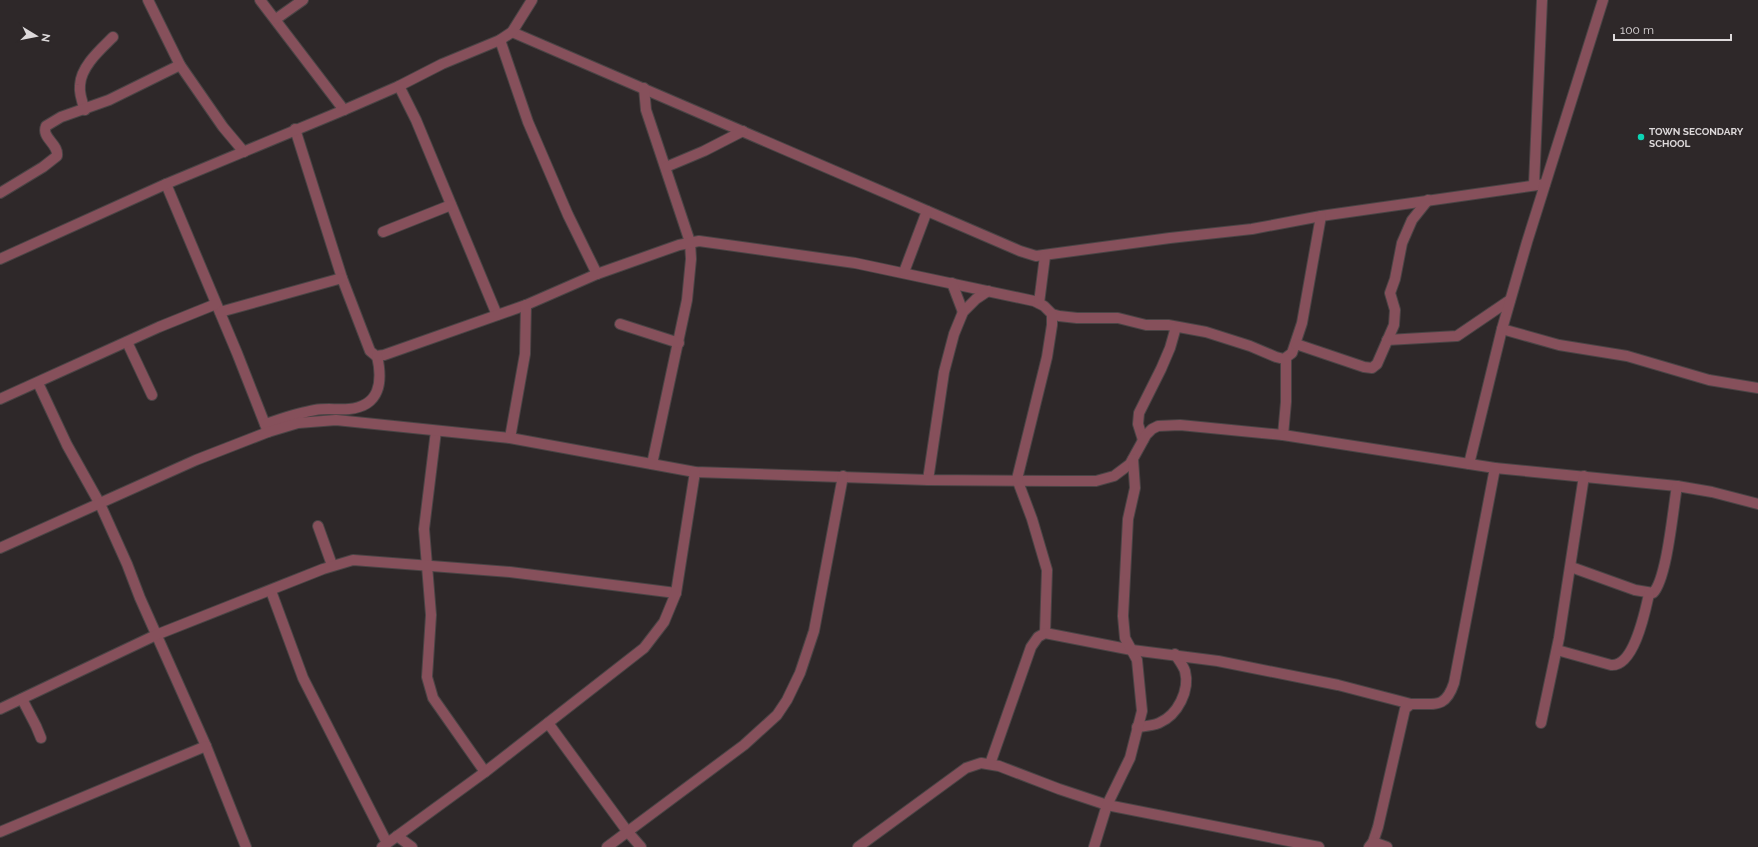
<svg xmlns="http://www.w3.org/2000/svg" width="1758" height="847" viewBox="0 0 1758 847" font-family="Raleway,sans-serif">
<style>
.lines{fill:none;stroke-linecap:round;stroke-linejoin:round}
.minor-casing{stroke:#4a4445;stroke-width:12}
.minor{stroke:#86505b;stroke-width:10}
.poi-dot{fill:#0cd5b5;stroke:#2e2829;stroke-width:1.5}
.labels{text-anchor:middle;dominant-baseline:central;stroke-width:3.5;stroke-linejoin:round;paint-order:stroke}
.poi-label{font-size:10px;font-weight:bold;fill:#ddd9da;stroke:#2e2829;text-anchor:start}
</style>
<rect width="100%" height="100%" fill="#2e2829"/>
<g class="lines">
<defs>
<g id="minor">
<polyline points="148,0 180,65 223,127 244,152"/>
<polyline points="260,0 344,110"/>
<polyline points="276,19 303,0"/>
<polyline points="512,32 1020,251 1036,256 1170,238 1252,229 1321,216 1545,184"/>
<polyline points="500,40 528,122 568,215 597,274"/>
<polyline points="399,86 416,120 497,315"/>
<polyline points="644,88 646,110 690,242 691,259 687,300 652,464"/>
<path d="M85,110C82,102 79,93 80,85C81,66 101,49 113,37"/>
<polyline points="295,129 342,278 370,351 376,356 384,355 526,305 597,274 679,245 699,241 855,263 1034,301 1044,306 1052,314 1059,316 1077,318 1118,318 1146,325 1168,325 1206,332 1250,346 1276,357 1284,359 1292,353 1302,323 1321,216"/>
<polyline points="666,167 704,151 743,131"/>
<polyline points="166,184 237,353 268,432"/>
<polyline points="1534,185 1542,0"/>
<path d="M0,193L43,167L57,156C59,144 41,138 46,126L61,117L109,100L180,65"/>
<polyline points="383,232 451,205"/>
<polyline points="0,259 166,184 344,110 399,86 442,64 500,40 512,32 532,0"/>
<polyline points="904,272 927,211"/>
<polyline points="952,283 963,312"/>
<polyline points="1039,303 1045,256"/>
<polyline points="220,312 342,278"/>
<polyline points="620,324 679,343"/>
<polyline points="1502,329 1559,345 1627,356 1709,380 1758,388"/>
<polyline points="1387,340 1457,336 1510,300"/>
<polyline points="127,342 152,395"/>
<polyline points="1296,344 1364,367 1372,368 1377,364 1394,325 1395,310 1390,293 1395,279 1402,243 1412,220 1428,200"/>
<polyline points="38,383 67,445 100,504 127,564 140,598 206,746 246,847"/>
<polyline points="0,399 159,327 216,304"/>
<path d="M265,424C281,419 298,413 315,410C326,408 338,410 349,409C380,406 383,382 377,356"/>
<polyline points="436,431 424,529 431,615 427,677 433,698 485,772"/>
<polyline points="1283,435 1286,402 1286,358"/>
<polyline points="510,438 525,354 526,305"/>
<polyline points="1143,440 1138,424 1139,413 1161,369 1170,348 1176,327"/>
<polyline points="1469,464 1502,329 1527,242 1603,0"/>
<polyline points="928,480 944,372 954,334 963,312 976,299 988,291"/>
<polyline points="318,526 332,565"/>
<polyline points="0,548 196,460 268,432 298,423 336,420 510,438 695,472 928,480 1067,481 1096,481 1114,476 1130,464 1146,435 1152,429 1158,426 1180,425 1283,435 1495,468 1677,486 1712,492 1758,504"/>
<path d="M1571,567L1635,590L1653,593C1667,579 1673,509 1677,486"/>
<polyline points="271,591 303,678 387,843"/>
<polyline points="1045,633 1047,570 1032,519 1017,479 1047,357 1052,325 1052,314"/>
<path d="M1557,650L1611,665C1634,667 1645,612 1649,594"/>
<polyline points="22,699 36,726 41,738"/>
<polyline points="0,709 156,635 323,569 353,560 510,572 676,593"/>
<polyline points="548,723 627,831 641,847"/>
<polyline points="1541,723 1559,638 1584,476"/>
<path d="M1137,727C1145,726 1152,726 1159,723C1178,715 1190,690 1185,671C1183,665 1178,659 1175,654"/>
<polyline points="990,764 1031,647 1038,637 1045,633 1132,650 1218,661 1338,685 1411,704"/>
<polyline points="0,832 206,746"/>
<polyline points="397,836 412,847"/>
<polyline points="382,847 485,772 644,648 664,622 676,593 695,472"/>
<polyline points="607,847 744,745 777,715 787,700 800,673 814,631 843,476"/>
<polyline points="858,847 966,768 981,763 999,766 1059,789 1107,805 1319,847"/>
<polyline points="1094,847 1107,805 1130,758 1142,711 1137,660 1125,638 1123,616 1128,519 1135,488 1133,459"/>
<path d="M1369,847L1373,842L1378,827L1405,709L1411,704C1434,703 1445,710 1454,683L1495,468"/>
<polyline points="1374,847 1373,842 1387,847"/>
</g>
</defs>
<use href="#minor" class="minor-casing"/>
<use href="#minor" class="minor"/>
</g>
<circle class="poi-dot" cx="1641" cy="137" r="4"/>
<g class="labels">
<g class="poi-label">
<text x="1649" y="131">TOWN SECONDARY<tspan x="1649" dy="12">SCHOOL</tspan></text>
</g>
</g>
<g transform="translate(36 36) rotate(100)" stroke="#2e2829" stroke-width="3" paint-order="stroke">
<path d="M0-3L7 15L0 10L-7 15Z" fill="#ddd9da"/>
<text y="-6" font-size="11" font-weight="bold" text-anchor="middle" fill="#ddd9da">N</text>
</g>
<path d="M1614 34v6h117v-6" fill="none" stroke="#ddd9da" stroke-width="2"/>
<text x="1620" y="34" font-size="12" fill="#ddd9da" stroke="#2e2829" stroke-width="3" paint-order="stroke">100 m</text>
</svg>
